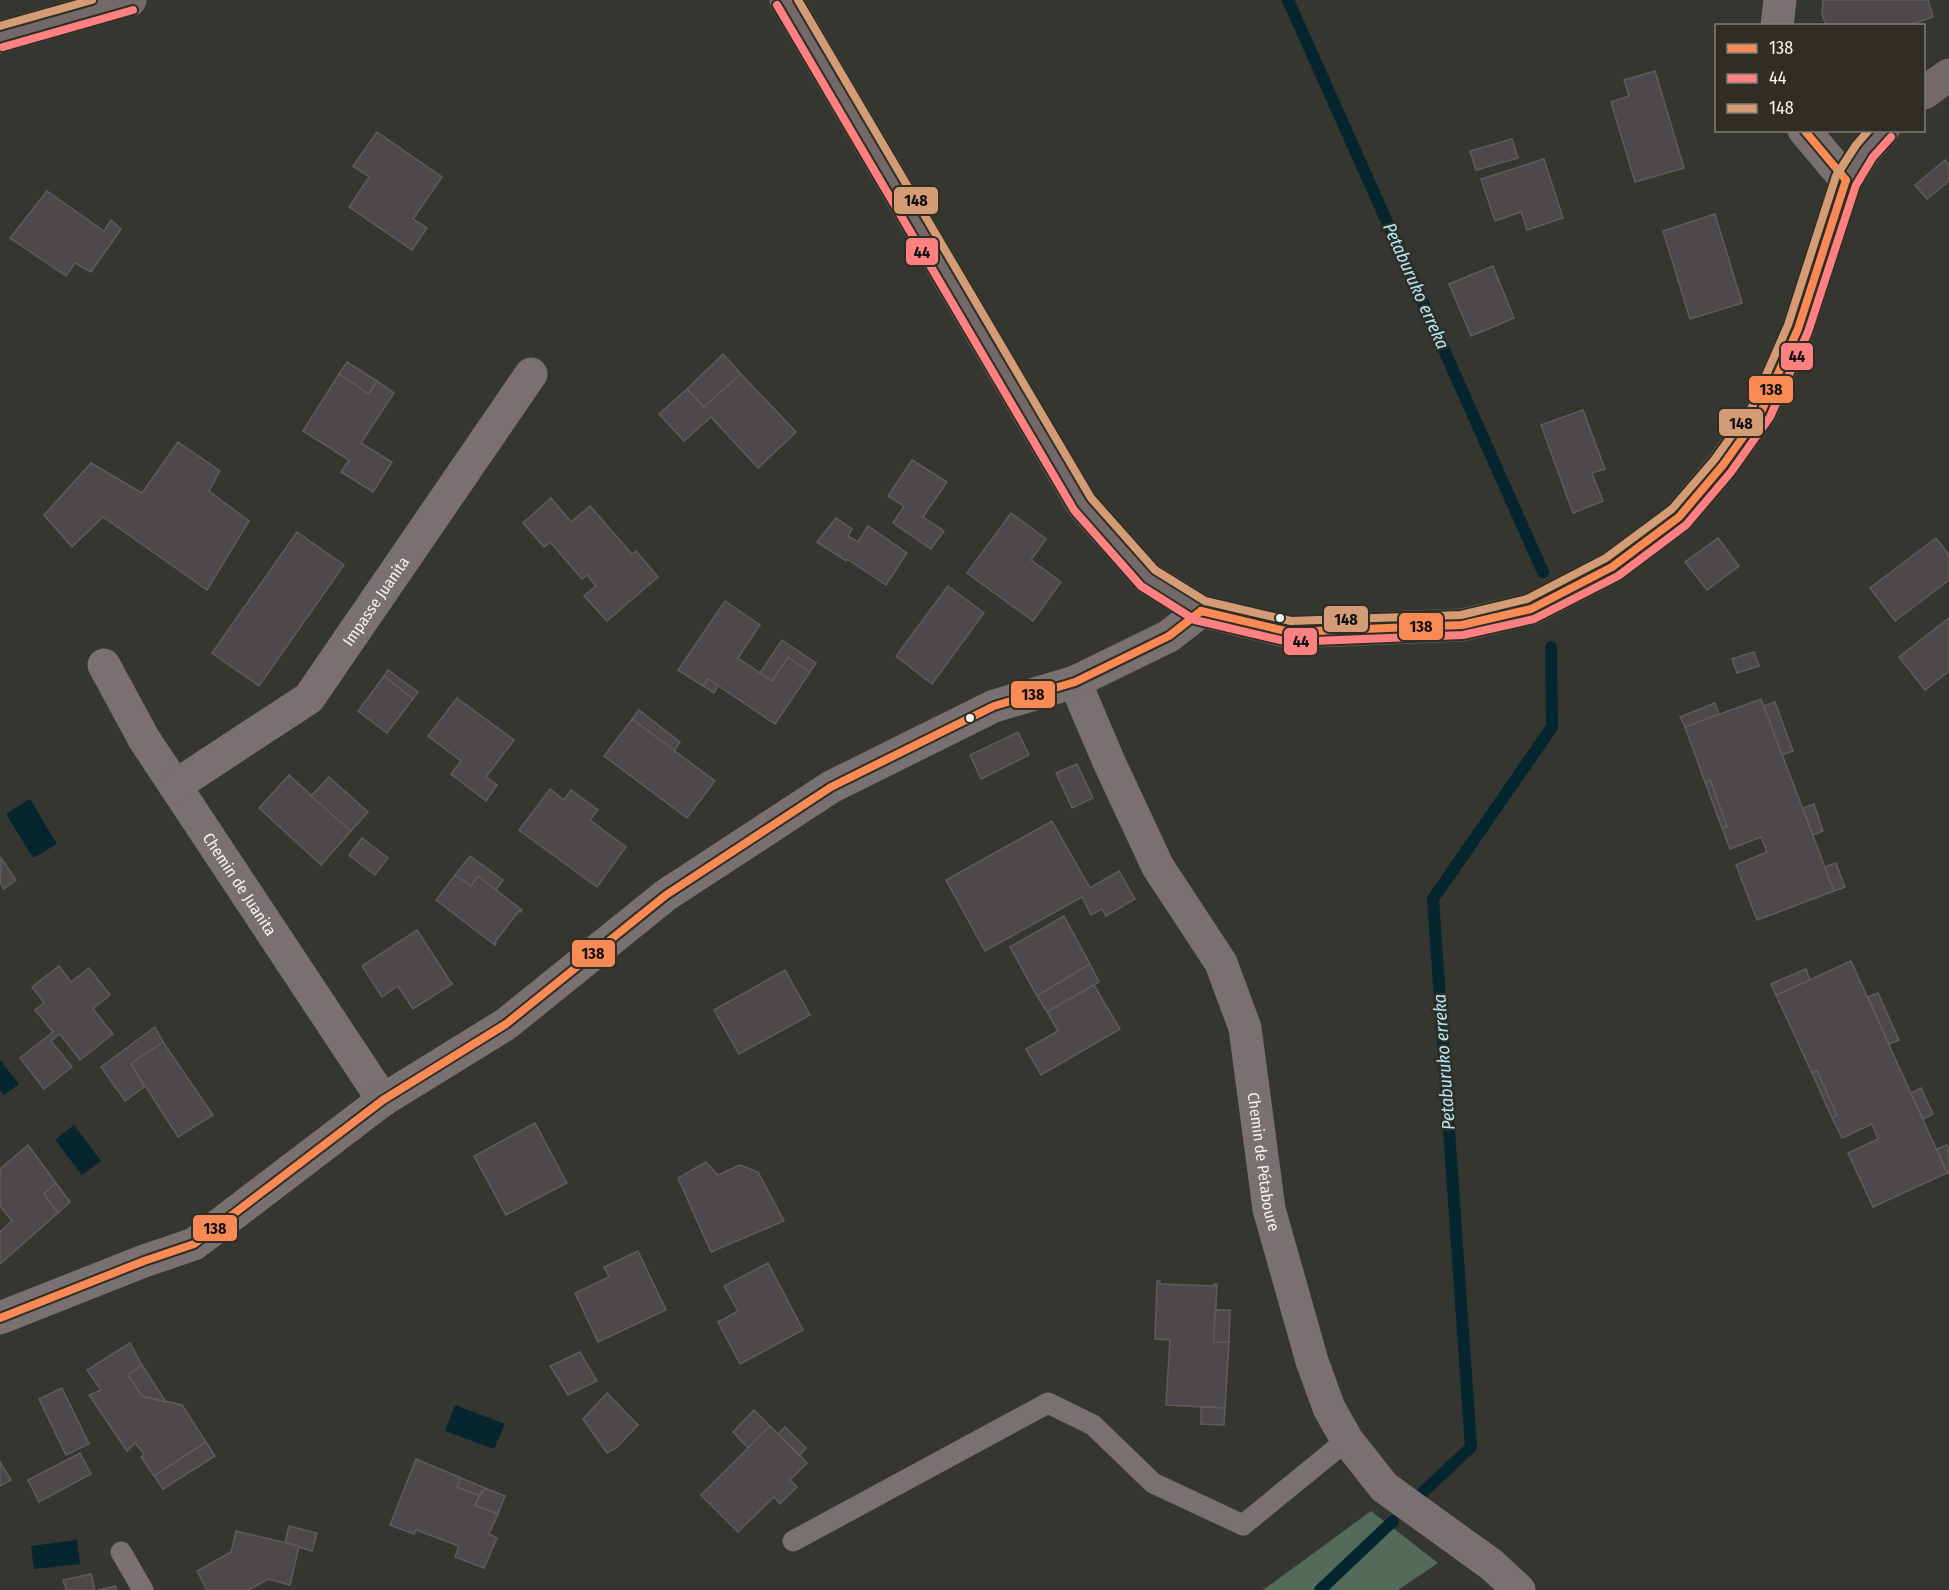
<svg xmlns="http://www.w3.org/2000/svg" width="1949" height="1590" viewBox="0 0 1949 1590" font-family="'Fira Sans Condensed',sans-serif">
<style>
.forest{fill:#526b5a}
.water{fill:#05252f}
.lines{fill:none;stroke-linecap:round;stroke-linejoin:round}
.stream{stroke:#05252f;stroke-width:12}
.building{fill:#4c484b;stroke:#5e5c5b;stroke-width:1.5}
.lane{stroke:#797071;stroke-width:21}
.street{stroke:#797071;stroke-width:33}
.secondary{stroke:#726968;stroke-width:33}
.bus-1-casing{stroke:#2f2d24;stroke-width:12}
.bus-2-casing{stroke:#2f2d24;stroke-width:12}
.bus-3-casing{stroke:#2f2d24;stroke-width:12}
.bus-1{stroke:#f98a56;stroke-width:8}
.bus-2{stroke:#ff8080;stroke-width:8}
.bus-3{stroke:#d39c74;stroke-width:8}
.bus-dot{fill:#f5f4ee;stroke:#2f2d24;stroke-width:2}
.labels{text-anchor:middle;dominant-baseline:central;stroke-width:5;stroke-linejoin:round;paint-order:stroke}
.street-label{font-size:16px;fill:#f5f4ee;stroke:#2f2d24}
.water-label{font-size:18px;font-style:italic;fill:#b2e6fa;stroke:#2f2d24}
.line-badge{stroke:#2f2d24;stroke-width:2}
.pale-badge-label{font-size:16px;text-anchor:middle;font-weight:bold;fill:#111}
</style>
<rect width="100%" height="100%" fill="#363631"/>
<polygon class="forest" points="1371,1511 1438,1563 1398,1590 1263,1590"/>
<g class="water">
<polygon points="30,799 57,844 33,858 6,814"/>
<polygon points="0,1060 19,1084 4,1095 0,1090"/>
<polygon points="74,1125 101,1161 82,1175 55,1140"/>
<polygon points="455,1405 505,1424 494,1449 445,1431"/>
<polygon points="77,1540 80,1564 34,1569 31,1546"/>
</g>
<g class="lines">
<g class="stream">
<polyline points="1288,0 1543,572"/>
<polyline points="1422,1493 1471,1447 1433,899 1552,727 1551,647"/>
<polyline points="1320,1590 1393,1521"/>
</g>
</g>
<g class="building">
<polygon points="1823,0 1928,0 1933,17 1906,26 1826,26 1822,14"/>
<polygon points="1655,71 1684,168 1635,182 1611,102 1629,96 1624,80"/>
<polygon points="377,132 442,177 413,219 427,228 412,250 349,207 369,177 353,166"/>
<polygon points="1512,139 1518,158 1476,170 1470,151"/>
<polygon points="1544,159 1563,218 1527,230 1521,212 1495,221 1481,179"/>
<polygon points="1945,160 1949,165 1949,181 1927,199 1915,185"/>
<polygon points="47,191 104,231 111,220 121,229 91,272 75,263 66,276 10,238"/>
<polygon points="1715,214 1742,303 1690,319 1663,231"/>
<polygon points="1493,266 1514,318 1471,336 1449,284"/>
<polygon points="723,354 741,374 704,407 687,389"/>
<polygon points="347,362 377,381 369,394 339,374"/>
<polygon points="339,374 369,394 377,381 394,393 361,443 392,462 373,492 341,472 349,460 303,431"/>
<polygon points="741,374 796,432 758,468 711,417 684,441 659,414 687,389 704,407"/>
<polygon points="1583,410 1605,469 1592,473 1603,501 1573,513 1541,425"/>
<polygon points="178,442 220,471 209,491 249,521 207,590 103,517 72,547 44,515 91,463 142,493"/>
<polygon points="912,460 947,482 923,517 944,531 931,549 893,523 904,506 888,496"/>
<polygon points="551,498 571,522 590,506 632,554 636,551 658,577 607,621 584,596 596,586 587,575 582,579 550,542 544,547 523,523"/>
<polygon points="1011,513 1046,539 1031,560 1061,582 1033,621 967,573"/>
<polygon points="836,518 852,529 848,536 858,542 868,526 907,553 886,585 847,559 846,561 817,542"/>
<polygon points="297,532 344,565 259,686 212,653"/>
<polygon points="1718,538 1739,566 1707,590 1685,562"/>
<polygon points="1936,538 1949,555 1949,580 1895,621 1870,588"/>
<polygon points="948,586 984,613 932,684 896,656"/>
<polygon points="725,601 760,625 738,658 772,681 788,657 810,672 775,724 708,679 703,686 678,670"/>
<polygon points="1949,618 1949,671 1925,690 1899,657"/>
<polygon points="782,640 816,663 810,672 788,657 772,681 760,673"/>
<polygon points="1754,652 1759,666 1737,673 1732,659"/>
<polygon points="388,670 418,692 413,699 384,676"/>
<polygon points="384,676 413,699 387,733 358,711"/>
<polygon points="708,679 718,686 714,693 703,686"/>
<polygon points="457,698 514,740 486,777 497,785 486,801 451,774 461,761 428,736"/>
<polygon points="1761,699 1834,891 1757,920 1736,865 1767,852 1761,837 1730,849 1722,828 1727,826 1710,780 1705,782 1685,727"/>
<polygon points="1775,702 1793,751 1782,755 1764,706"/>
<polygon points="1715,703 1719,714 1685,727 1680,717"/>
<polygon points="639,710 680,742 674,751 632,719"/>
<polygon points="632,719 715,781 687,818 604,756"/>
<polygon points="1018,732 1029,755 981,779 970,755"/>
<polygon points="1077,764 1093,798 1072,808 1056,773"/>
<polygon points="289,775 351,831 321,865 259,808"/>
<polygon points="329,777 368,812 351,831 311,796"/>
<polygon points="1710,780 1727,826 1722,828 1705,782"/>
<polygon points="550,789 564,800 571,790 598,810 590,820 626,847 597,887 519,830"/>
<polygon points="1814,804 1823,831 1813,835 1803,808"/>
<polygon points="1052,821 1090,888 1119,871 1135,899 1106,916 1102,909 1091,915 1082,897 985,951 946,880"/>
<polygon points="362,838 388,858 375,875 349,855"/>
<polygon points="470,856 503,880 496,890 478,876 471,886 455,875"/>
<polygon points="1,858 16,880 4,889 0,883"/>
<polygon points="1836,863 1845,887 1834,891 1825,867"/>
<polygon points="455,875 471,886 478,876 522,910 521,912 519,911 495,942 496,943 495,945 436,900"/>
<polygon points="1064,916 1090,964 1037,996 1010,947"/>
<polygon points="417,930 452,984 413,1009 398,986 382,997 362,966"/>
<polygon points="1851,961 1947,1173 1873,1207 1848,1153 1878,1139 1872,1124 1842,1138 1832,1118 1837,1115 1817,1071 1812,1073 1776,995"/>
<polygon points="1090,964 1099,982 1047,1012 1037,996"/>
<polygon points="59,966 71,982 89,968 110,995 93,1009 113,1034 80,1060 60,1034 51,1041 72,1067 44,1089 20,1058 53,1032 35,1010 44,1003 32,987"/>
<polygon points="1806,969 1810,980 1776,995 1771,984"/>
<polygon points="785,970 810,1015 739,1054 714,1010"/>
<polygon points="1094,985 1120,1029 1041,1075 1026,1049 1058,1031 1047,1012"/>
<polygon points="1878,993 1899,1040 1889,1044 1868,997"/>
<polygon points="155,1027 163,1042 131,1064 144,1087 125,1101 101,1067"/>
<polygon points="163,1042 213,1115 178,1137 131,1064"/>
<polygon points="1817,1071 1837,1115 1832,1118 1812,1073"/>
<polygon points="1921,1088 1933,1114 1923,1119 1911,1093"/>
<polygon points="535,1123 567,1183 506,1215 474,1156"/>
<polygon points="28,1145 56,1183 44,1194 58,1213 0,1264 0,1232 12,1221 0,1206 0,1169"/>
<polygon points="1947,1145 1949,1149 1949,1173 1947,1173 1937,1149"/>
<polygon points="706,1162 718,1175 740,1165 758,1172 784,1221 711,1252 678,1178"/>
<polygon points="56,1183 70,1202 58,1213 44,1194"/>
<polygon points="638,1251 666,1310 598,1342 575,1293 609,1277 604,1267"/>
<polygon points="768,1263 803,1330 740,1364 718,1322 738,1311 724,1286"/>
<polygon points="1157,1281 1160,1281 1160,1284 1214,1286 1214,1284 1217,1284 1214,1342 1229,1342 1225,1408 1166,1405 1170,1340 1155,1339"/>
<polygon points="1215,1310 1230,1310 1229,1342 1214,1342"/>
<polygon points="130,1343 142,1365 128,1375 142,1396 182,1405 206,1442 154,1476 141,1457 144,1454 135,1443 127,1451 89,1395 101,1390 87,1370"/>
<polygon points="580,1352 597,1381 568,1395 550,1366"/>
<polygon points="142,1365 166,1402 142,1396 128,1375"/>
<polygon points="62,1388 89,1444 66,1455 39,1399"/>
<polygon points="607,1393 638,1425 616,1448 607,1453 583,1419"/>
<polygon points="1201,1407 1225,1408 1224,1425 1201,1424"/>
<polygon points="754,1410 770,1426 748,1448 733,1432"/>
<polygon points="770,1426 807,1463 790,1480 797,1487 780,1504 774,1497 738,1532 701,1495"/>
<polygon points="785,1427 806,1448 800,1455 778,1434"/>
<polygon points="206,1442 215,1456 163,1489 154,1476"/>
<polygon points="80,1453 91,1474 39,1502 28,1480"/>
<polygon points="416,1459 461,1478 457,1487 479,1495 475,1505 498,1514 489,1534 497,1538 484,1568 455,1557 459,1546 416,1530 414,1534 390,1525"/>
<polygon points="0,1462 11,1480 0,1486"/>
<polygon points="461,1478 485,1488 479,1495 457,1487"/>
<polygon points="485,1488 505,1496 498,1514 475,1505"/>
<polygon points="289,1526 317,1533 312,1551 285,1543"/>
<polygon points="236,1531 299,1546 290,1585 268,1579 249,1590 207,1590 197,1571 231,1552"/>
<polygon points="91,1574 95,1590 66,1590 63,1580"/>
<polygon points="116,1586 117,1590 98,1590"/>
</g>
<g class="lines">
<g class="lane">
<polyline points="793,1541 1048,1403 1093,1425 1153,1483 1243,1525 1347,1440"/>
<polyline points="121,1552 143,1590"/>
</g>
<g class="street">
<polyline points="1777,26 1780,0"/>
<polyline points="1804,130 1846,180"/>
<path id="s1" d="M104,665L144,739L383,1100"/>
<path id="s2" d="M1075,682L1109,762L1158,867L1221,963L1245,1028L1269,1209L1312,1361L1329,1408L1347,1440L1384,1487L1492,1565L1519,1590"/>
<path id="s3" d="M175,786L309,698L531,374"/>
<polyline points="0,1318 144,1261 194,1244 383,1100 506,1024 666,895 831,787 994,706 1075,682 1169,636 1201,611"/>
</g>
<g class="secondary">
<polyline points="786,0 1082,504 1148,578 1201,611 1290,632 1462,625 1531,609 1612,567 1679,517 1723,465 1761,412 1798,329 1846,180 1865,151 1883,130"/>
<polyline points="0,37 130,0"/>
<polyline points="1924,93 1949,75"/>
</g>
<defs>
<g id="bus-1">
<polyline points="1804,130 1846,180"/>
<polyline points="1201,611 1290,632 1462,625 1531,609 1612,567 1679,517 1723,465 1761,412 1798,329 1846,180"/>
<polyline points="0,1318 144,1261 194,1244 383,1100 506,1024 666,895 831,787 994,706 1075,682 1169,636 1201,611"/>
</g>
<g id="bus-2">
<polyline points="777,5 1074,510 1141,586 1195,620 1289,642 1463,635 1534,619 1618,576 1686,525 1731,472 1770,417 1808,332 1856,185 1873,157 1891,137"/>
<polyline points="3,47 133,10"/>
</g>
<g id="bus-3">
<polyline points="798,0 1091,498 1155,570 1205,601 1291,621 1461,615 1527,599 1606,558 1672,509 1715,459 1752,407 1788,325 1836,176 1856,145 1869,130"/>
<polyline points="0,26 92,0"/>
</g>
</defs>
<use href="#bus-1" class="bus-1-casing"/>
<use href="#bus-2" class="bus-2-casing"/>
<use href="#bus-3" class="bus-3-casing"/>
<use href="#bus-1" class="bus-1"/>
<use href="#bus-2" class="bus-2"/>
<use href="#bus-3" class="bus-3"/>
</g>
<g class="bus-dot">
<circle cx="1280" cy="618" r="5"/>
<circle cx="970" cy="718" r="5"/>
</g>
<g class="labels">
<g class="street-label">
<text stroke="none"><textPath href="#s3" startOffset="278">Impasse Juanita</textPath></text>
<text stroke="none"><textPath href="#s1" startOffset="258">Chemin de Juanita</textPath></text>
<text stroke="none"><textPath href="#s2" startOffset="522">Chemin de Pétaboure</textPath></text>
</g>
<g class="water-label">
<text transform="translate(1416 286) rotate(66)">Petaburuko erreka</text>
<text transform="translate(1444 1062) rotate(-94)">Petaburuko erreka</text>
</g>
</g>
<g class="line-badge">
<rect x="893" y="186" width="46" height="29" rx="6" fill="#d39c74"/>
<rect x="905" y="237" width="34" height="29" rx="6" fill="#ff8080"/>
<rect x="1780" y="342" width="34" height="29" rx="6" fill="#ff8080"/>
<rect x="1748" y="375" width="46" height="29" rx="6" fill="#f98a56"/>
<rect x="1718" y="408" width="46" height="29" rx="6" fill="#d39c74"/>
<rect x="1323" y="605" width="46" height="28" rx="6" fill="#d39c74"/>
<rect x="1398" y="612" width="46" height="29" rx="6" fill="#f98a56"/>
<rect x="1283" y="627" width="35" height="29" rx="6" fill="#ff8080"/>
<rect x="1010" y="680" width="46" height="29" rx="6" fill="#f98a56"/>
<rect x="571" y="939" width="45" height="29" rx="6" fill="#f98a56"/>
<rect x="192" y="1214" width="46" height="28" rx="6" fill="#f98a56"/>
</g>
<g class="pale-badge-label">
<text x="916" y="206">148</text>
<text x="922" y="258">44</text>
<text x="1797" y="362">44</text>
<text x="1771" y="395">138</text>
<text x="1741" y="429">148</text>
<text x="1346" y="625">148</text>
<text x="1421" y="632">138</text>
<text x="1301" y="647">44</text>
<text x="1033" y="700">138</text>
<text x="593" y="959">138</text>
<text x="215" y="1234">138</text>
</g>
<rect x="1715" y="24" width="210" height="108" fill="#2f2d24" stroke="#7e7d75" stroke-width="1.5"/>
<rect x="1727" y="44" width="30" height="9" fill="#f98a56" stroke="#7e7d75" stroke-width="1.5"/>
<text x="1769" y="54" font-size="18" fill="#f5f4ee">138</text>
<rect x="1727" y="74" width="30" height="9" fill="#ff8080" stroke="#7e7d75" stroke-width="1.5"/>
<text x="1769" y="84" font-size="18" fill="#f5f4ee">44</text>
<rect x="1727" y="104" width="30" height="9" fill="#d39c74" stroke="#7e7d75" stroke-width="1.5"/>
<text x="1769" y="114" font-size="18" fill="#f5f4ee">148</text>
</svg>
